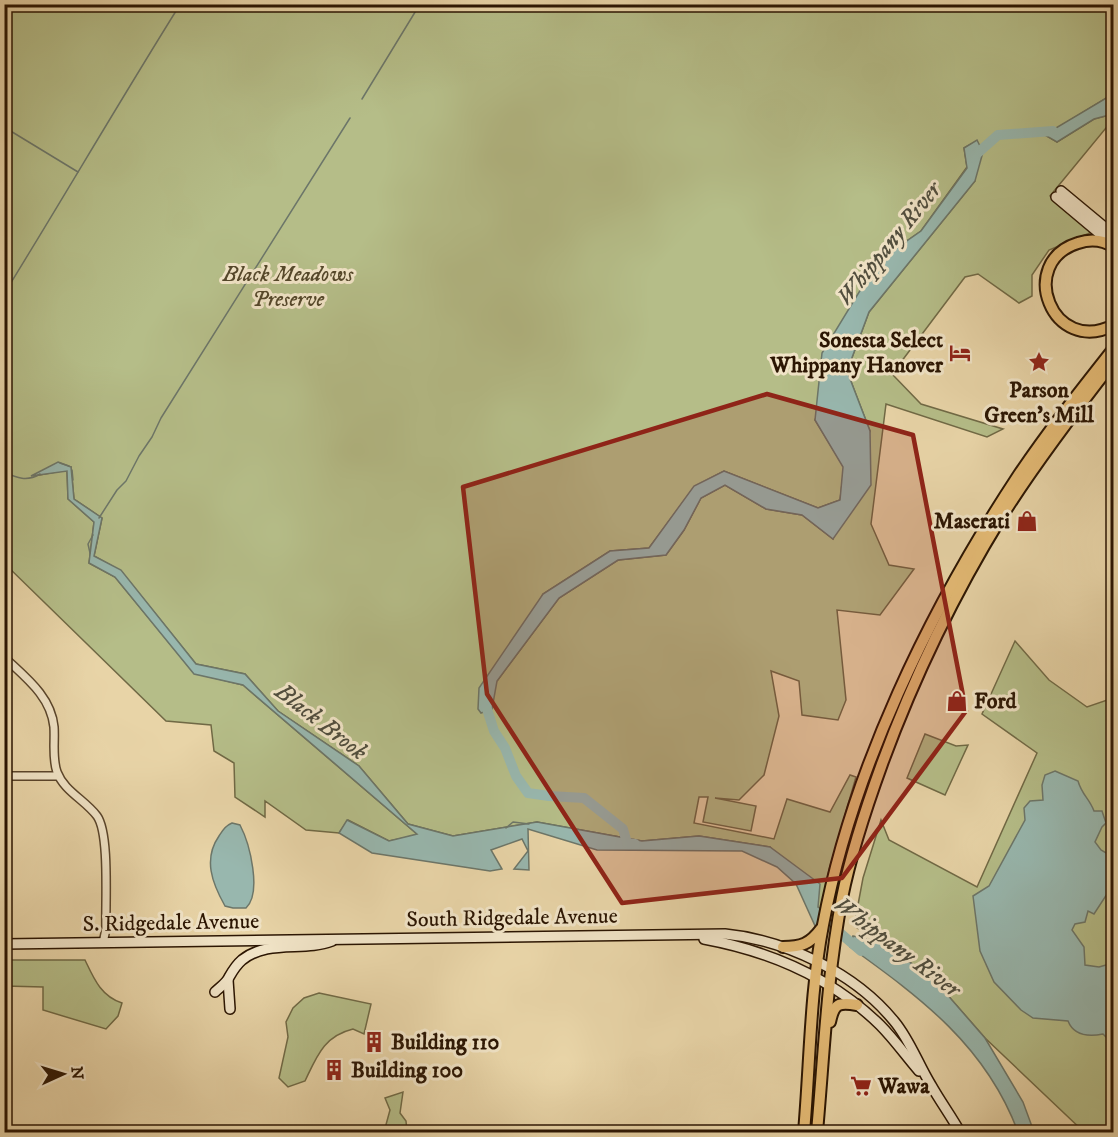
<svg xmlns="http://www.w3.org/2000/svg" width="1118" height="1137" viewBox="0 0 1118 1137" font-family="'IM FELL DW Pica',serif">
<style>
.green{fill:#b5bd88;stroke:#706945;stroke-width:1.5;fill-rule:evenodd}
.water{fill:#98b7ae;stroke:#6c7669;stroke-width:1.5}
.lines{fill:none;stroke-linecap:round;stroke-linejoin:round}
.stream{stroke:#6c7669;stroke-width:1.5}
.river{stroke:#98b7ae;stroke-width:10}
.street-casing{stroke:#5a452b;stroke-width:10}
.secondary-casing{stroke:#2b1502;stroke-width:12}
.primary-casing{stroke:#2b1502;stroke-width:14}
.street{stroke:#f0e3c6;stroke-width:7}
.secondary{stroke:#f0e3c6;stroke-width:9}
.primary{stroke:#e4ba74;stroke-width:10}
.marked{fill:#8f2418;fill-opacity:0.2;stroke:#8f2418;stroke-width:4.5;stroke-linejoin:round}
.labels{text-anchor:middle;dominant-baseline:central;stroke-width:6;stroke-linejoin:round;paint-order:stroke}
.park-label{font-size:22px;font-style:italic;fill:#54472a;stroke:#f0e3c6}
.poi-label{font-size:22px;font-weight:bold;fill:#2b1502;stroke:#f0e3c6;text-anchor:start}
.street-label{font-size:22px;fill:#2b1502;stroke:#f0e3c6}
.water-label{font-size:24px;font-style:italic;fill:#514e3e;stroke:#f0e3c6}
</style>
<rect width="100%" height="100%" fill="#e8d4a7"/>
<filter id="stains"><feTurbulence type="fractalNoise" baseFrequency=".00333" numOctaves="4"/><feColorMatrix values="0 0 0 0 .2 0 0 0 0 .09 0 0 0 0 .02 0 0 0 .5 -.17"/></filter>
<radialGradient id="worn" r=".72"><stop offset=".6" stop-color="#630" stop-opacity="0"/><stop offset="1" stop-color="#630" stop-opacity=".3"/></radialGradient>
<g class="green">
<path d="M4,5H1113V94L1056,129L1037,130L1057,142L1094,119L1113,114V124L1110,123L1050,196L1092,232L1049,250L1032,275V296L1019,303L978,274L965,277L892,374L921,404L1003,429L987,437L886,404L871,524L889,565L914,569L880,615L837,610L846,700L838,720L802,715L799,681L771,671L779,716L764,775L739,800L715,798L756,806L751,831L703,822L708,797H699L694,823L774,839L787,799L830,812L850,775L856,777L829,870L821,909L818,907L770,847L699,836L642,841L537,822L453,836L408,824L359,766L278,711L245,674L196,664L121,571L94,556L102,518L74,499L71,467L34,476L67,470L68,499L94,522L89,563L115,577L194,673L243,685L418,835L389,841L348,820L339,833L306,830L265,801V817L235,797L234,763L214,751L211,725L166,721L5,564ZM977,141L975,181L869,312L847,371L870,431L833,539L802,515L766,509L725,485L701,498L684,530L666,555L618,560L559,598L497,681L543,594L610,551L649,548L695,486L724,471L818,508L840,500L844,467L815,420L878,261L921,231L967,167L964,148Z"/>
<polygon points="1015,641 1049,680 1087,707 1113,698 1113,1132 1084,1132 985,1038 931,976 854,926 863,878 881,820 889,840 977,887 1037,753 982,714"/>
<polygon points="925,734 956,746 968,745 945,795 907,778"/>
<path d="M5,956L8,960H85C94,979 101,996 122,1003L118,1016L106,1029L43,1010V987L5,986Z"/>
<path d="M319,993L371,1004L364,1034L353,1029C324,1036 317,1056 305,1081L288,1087L279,1078L288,1037L286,1022L293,1008L304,998Z"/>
<polygon points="403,1092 400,1113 406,1121 407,1132 384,1132 390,1110 385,1098"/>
</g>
<g class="water">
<polygon points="1113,94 1113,114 1094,119 1057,142 1036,130 1056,128"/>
<polygon points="977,140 983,152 975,181 869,312 847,371 870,431 871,485 833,539 802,515 766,509 725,485 701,498 684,530 666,555 618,560 559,598 497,681 492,709 481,713 478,709 479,688 543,594 610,551 649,548 694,486 724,471 818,508 840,500 843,467 815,420 822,353 878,261 921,231 967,168 964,148"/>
<polygon points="58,462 71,467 74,499 102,518 94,556 121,570 196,664 245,674 278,711 359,766 408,824 453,836 537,822 642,841 699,836 770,847 820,884 818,907 821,909 816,928 796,884 777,867 742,851 597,850 528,829 529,870 514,869 528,851 522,839 491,850 502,869 490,871 372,853 339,833 347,820 389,841 417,834 243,685 194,674 115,577 89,563 94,522 68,499 67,471 31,476"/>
<path d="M1055,771L1078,781C1082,795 1089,798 1094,811H1102L1106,823L1102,827L1095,842L1101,850L1113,857V894H1107L1094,914L1088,911L1085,922L1075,924L1072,930L1084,947L1085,965L1099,967L1113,963V1044L1103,1034C1088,1037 1074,1036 1068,1021L1033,1018L1021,1010L994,982L980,951L973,896L989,886L1025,820L1024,808L1030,801L1043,800L1042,785L1045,775Z"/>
<path d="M232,823L240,825C250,844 262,893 246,908H233L225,906C212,883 203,859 219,836C223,830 225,826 232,823Z"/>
<path d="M853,936L877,941L931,976L985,1038L1023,1102L1034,1132H1018C986,1046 921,998 850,947Z"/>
</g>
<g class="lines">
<g class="stream">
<polyline points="362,99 420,4"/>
<polyline points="4,127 78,172"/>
<path d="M4,294C62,200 118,104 176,11"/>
<polyline points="60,463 69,466"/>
<polyline points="72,470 73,480"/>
<path d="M4,472C17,478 27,482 40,474"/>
<polyline points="99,518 117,490 126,481 139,456 152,437 161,418 350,118"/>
<polyline points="90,553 88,544 93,535"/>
<polyline points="506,828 513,822 529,824"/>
</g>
<g class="river">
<polyline points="972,158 998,135 1053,131"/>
<polyline points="487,699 485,703 494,731 505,748 516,776 528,793 549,796 584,798 623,829 627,843 635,844"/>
<polyline points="818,914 861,951"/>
</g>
<defs>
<g id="street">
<path d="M4,657C25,677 51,696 54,727C55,742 52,758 57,772C64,791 85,800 97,816C110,834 105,905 106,929L103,943"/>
<polyline points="4,776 58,776"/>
</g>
<g id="secondary">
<polyline points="1061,191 1114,235"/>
<polyline points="1056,197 1112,244"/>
<path d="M704,939C769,951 832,978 880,1025C894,1039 906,1056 919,1071"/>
<path d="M4,944L725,934C786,940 855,973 894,1021C910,1040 918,1064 931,1085C940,1101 951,1116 960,1132"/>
<polyline points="228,980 230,1009"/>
<path d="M215,992C219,988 225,984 228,979C232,972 235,966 242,960C268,939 304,952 332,941"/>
</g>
<g id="primary">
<path d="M1114,247C1103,240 1090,239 1078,243C1016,262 1052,357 1114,325"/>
<path d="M783,947C801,947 810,944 821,929"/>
<path d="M830,1022C834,1003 839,1002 857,1005"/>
<path d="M804,1132C810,1064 810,993 823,925C852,770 930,610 1016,479C1046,434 1080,391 1114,348"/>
<path d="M817,1132C824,1054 827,976 842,898C851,853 866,808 882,764C914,677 954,594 1002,516C1036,462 1075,411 1114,361"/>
</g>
</defs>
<use href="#street" class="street-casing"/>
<use href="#secondary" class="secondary-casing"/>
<use href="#primary" class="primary-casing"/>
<use href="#street" class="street"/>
<use href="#secondary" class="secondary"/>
<use href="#primary" class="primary"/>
</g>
<path class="marked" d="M767,394L913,435L966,711L842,878L622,903L487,694L463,487Z"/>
<defs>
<symbol id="hotel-bare" viewBox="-9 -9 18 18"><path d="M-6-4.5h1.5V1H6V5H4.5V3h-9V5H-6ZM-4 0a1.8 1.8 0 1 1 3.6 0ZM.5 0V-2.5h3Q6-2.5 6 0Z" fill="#8f2418" stroke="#f0e3c6" stroke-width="2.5" paint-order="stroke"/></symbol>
<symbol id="sight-bare" viewBox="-9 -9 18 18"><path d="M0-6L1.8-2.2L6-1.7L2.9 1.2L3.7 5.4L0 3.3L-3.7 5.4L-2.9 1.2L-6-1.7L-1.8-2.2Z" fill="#8f2418" stroke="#f0e3c6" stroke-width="2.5" paint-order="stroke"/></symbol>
<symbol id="shop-bare" viewBox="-9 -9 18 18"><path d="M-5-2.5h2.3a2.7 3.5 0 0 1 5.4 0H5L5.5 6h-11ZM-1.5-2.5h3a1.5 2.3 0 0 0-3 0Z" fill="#8f2418" stroke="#f0e3c6" stroke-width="2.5" paint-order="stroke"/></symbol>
<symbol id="building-bare" viewBox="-9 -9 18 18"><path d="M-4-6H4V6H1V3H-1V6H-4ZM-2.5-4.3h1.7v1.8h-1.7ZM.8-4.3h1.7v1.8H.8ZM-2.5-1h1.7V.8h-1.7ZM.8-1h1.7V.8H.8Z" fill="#8f2418" stroke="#f0e3c6" stroke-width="2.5" paint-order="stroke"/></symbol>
<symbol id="supermarket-bare" viewBox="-9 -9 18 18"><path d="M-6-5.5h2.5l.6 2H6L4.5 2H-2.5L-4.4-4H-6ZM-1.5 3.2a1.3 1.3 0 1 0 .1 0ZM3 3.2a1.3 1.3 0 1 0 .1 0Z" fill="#8f2418" stroke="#f0e3c6" stroke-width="2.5" paint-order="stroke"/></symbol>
</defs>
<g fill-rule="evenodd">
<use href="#hotel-bare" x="945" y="338" width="30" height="30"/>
<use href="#sight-bare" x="1024" y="347" width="30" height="30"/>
<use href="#shop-bare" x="1012" y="506" width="30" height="30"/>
<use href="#shop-bare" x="942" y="686" width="30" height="30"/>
<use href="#building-bare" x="359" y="1027" width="30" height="30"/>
<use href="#building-bare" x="319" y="1055" width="30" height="30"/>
<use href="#supermarket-bare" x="846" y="1071" width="30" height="30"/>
</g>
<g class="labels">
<g class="park-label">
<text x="288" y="274">Black Meadows<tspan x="288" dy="25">Preserve</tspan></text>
</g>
<g class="poi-label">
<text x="943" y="340" text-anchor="end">Sonesta Select<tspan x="943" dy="25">Whippany Hanover</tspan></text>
<text x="1039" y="390" text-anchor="middle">Parson<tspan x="1039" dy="25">Green's Mill</tspan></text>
<text x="1010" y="521" text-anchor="end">Maserati</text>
<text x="974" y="701">Ford</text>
<text x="391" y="1042">Building 110</text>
<text x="351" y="1070">Building 100</text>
<text x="878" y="1086">Wawa</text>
</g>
<g class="street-label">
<text transform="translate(512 918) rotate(-1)">South Ridgedale Avenue</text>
<text transform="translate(171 923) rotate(-1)">S. Ridgedale Avenue</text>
</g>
<g class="water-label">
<text transform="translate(889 244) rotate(-51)">Whippany River</text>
<text transform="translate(321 722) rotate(38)">Black Brook</text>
<text transform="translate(897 947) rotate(37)">Whippany River</text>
</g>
</g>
<rect width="1118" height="1137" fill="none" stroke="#e8d4a7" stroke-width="24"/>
<rect x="6" y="6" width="1106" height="1125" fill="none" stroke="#2b1502" stroke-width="3"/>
<rect x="12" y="12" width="1094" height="1113" fill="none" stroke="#2b1502" stroke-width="1.5"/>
<g transform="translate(63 1074) rotate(86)" stroke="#f0e3c6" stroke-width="4.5" paint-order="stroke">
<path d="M0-4.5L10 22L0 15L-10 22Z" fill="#2b1502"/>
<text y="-9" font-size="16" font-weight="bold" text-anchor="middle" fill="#2b1502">N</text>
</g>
<rect width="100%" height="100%" filter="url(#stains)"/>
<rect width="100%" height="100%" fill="url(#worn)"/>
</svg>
